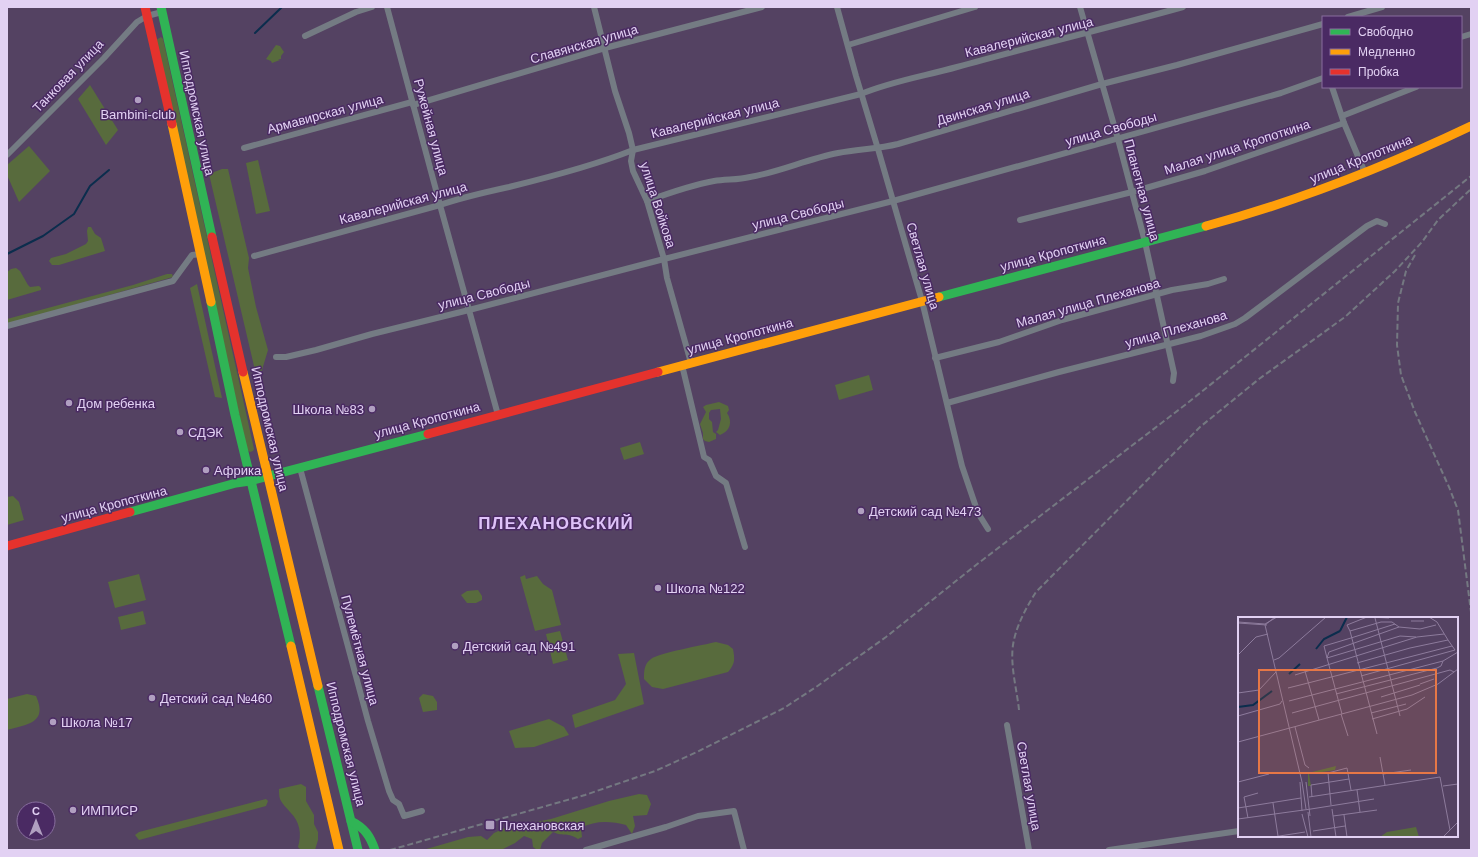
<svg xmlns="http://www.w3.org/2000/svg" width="1478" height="857" viewBox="0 0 1478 857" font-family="Helvetica,sans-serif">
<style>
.green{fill:#586b3d}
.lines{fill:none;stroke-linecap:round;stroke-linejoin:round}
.stream{stroke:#0b2d4d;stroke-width:2}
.street{stroke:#747b83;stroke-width:6}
.fast{stroke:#30b455;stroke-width:9}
.slow{stroke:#ff9f0a;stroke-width:9}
.jam{stroke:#e5322d;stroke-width:9}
.rail{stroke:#747881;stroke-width:2;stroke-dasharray:6 3;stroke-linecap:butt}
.poi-dot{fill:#b09fc0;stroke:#4a2a63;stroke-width:1.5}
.labels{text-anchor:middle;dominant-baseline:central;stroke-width:3;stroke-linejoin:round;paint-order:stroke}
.street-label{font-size:13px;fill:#e2d1f3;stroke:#4a2a63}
.poi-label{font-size:13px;fill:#e2d1f3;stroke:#4a2a63;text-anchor:start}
.district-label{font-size:17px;font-weight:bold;letter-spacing:1px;fill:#dec2f8;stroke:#4a2a63}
.inset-river{fill:none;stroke:#0b2d4d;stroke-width:2}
.inset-road{fill:none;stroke:#8d7b9c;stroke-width:1}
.view{fill:#e67746;fill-opacity:0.15;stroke:#e67746;stroke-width:2}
.inset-edge{fill:none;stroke:#e2d1f3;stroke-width:2}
</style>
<rect width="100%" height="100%" fill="#544262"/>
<g class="green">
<polygon points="161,37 163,39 254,449 253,451 250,452 247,450 156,40"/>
<polygon points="276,45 280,46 284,52 281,56 281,59 278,59 280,60 272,63 271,61 266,59"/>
<polygon points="90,85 118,130 106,145 78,99"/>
<polygon points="29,146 50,171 19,202 7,175 7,165"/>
<polygon points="258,160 270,211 256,214 246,163"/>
<polygon points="222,169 228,169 249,258 248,268 256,307 268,350 258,383 209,174"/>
<polygon points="88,227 91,227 95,234 101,238 105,251 59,265 52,265 49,261 51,258 66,254 86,244 88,241 87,231"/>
<polygon points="16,268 20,271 28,285 30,287 39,286 41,288 41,290 7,300 7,272 11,269"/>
<polygon points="167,274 172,274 173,277 7,324 7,319 133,285"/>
<polygon points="197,284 222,398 215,397 190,288"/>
<polygon points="869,375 873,390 839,400 835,385"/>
<path d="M719,402L728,406L729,410L727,413C733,422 730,431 720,435L716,432L718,430L721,419L720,409L711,410L709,413V419L712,422L713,432L716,434V439L709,442L705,441L703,439V433L700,424L706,412L703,407L706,405Z"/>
<polygon points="640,442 644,454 624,460 620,448"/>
<polygon points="13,496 19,502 24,520 7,525 7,497"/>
<polygon points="139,574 146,600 115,608 108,582"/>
<polygon points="525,575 526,579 537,576 543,584 552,590 561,625 535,631 520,577"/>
<polygon points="478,590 482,596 482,600 476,603 467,603 461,595 467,591"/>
<polygon points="143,611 146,624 121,630 118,617"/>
<polygon points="560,631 568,660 553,664 546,634"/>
<path d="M716,642L728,645L733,649C735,660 735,664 728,672L663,689L652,687L644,679C644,671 644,664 651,659C658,653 704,645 716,642Z"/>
<polygon points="634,653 644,704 575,728 572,715 615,700 626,684 618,654"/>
<path d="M27,694L36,696C48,723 28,724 7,730V699Z"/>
<polygon points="423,694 433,696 437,702 437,710 423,712 419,698"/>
<polygon points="549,719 564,727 569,735 534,747 515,748 509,731"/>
<path d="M301,784L306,787V801L314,815V824L318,832V840L315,850H301L298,847C302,834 300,822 290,812C287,808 282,804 280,799C279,796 279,792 279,789Z"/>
<path d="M639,794L647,795L651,804L647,815L633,816L635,826L632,834L626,825C611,821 595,820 581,828L582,837L578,839C568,832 564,837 553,832L542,843L540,850H537L533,847L532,839L524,836L515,843L501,850H423L468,837L481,836L487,840L494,833L505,828H516L526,824L551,819L609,801Z"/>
<polygon points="266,799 268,801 266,806 139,840 135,835 139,832"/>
</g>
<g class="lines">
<g class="stream">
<polyline points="255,33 282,7"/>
<polyline points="7,254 43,236 74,214 90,186 109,170"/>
</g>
<g class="street">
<polyline points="387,7 440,205 498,415"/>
<polyline points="594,7 615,91 629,133 633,150 631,161 633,171 647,201 664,259 667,278 691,363"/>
<polyline points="837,7 856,76 878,149 922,301 962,466 978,513 988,529"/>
<polyline points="1080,7 1118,139 1145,242 1174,373 1173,381"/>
<polyline points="1348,17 1382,7"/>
<polyline points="305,36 356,12 372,7"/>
<polyline points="1461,37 1471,34"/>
<polyline points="848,45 975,7"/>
<polyline points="1332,87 1344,123 1365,173"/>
<polyline points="413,105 605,48 762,7"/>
<polyline points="1342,116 1416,87"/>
<polyline points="244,148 412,102"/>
<polyline points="7,155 104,58 137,22 147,16 162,12"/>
<path d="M647,201C669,193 691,185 714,181C726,179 738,180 750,177C780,172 807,159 838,153C858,149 878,149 898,144L1102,84L1177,65L1323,24"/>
<polyline points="1020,220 1132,192 1205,171 1344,123"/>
<path d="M254,256L440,205C463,197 486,192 509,187C550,177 593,166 633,150L861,94C892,81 925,76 957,67C1032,46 1108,28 1183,7"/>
<polyline points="7,326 173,281 192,255 201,254"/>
<polyline points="276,357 286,357 316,350 372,334 469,310 664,259 893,201 1281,93 1323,78"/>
<polyline points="935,358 999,342 1062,320 1172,290 1208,284 1224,279"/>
<polyline points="682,365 704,457 709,460 716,476 726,483 745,547"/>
<polyline points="947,403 1059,372 1201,336 1235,324 1245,318 1367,226 1377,221 1385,224"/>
<polyline points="300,468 368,721 389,791 393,800 399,804 404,816 422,811"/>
<polyline points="1007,725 1029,850"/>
<polyline points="586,850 666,827 698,816 734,811 744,850"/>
<polyline points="1109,850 1239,831"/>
</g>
<g class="fast">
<polyline points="161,7 212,237"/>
<polyline points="939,297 1206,226"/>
<polyline points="211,302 235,415 291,646"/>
<polyline points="130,512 236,483 250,481 428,434"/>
<polyline points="318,686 358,850"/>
<path d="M351,821C365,828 370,836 375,850"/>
</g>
<g class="slow">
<polyline points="172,124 211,302"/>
<path d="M1206,226C1298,201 1385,167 1471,126"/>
<polyline points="243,372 318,686"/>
<polyline points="658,372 939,297"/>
<polyline points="291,646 339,850"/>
</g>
<g class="jam">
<polyline points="145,7 172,124"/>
<polyline points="212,237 243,372"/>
<polyline points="428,434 658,372"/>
<polyline points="7,546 130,512"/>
</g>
<g class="rail">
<polyline points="1415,255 1406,271 1398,303 1397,345 1401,375 1415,412 1449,487 1458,510 1471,612"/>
<path d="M1019,710C1017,690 1010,666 1013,645C1016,626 1026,608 1036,592L1200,427L1259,379L1345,317L1395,271L1422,242L1438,220L1471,189"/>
<polyline points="390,850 585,795 655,771 697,752 784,708 816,687 886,637 976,565 1185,405 1471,176"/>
</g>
</g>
<g class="poi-dot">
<circle cx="138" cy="100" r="4"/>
<circle cx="69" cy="403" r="4"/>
<circle cx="372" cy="409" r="4"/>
<circle cx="180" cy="432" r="4"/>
<circle cx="206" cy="470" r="4"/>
<circle cx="861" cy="511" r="4"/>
<circle cx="658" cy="588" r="4"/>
<circle cx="455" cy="646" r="4"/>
<circle cx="152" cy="698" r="4"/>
<circle cx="53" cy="722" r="4"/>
<circle cx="73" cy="810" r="4"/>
<rect x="485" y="820" width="10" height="10" rx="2"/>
</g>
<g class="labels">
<g class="street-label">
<text transform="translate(1029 37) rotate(-14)">Кавалерийская улица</text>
<text transform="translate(584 44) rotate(-16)">Славянская улица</text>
<text transform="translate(68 76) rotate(-46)">Танковая улица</text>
<text transform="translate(983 107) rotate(-17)">Двинская улица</text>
<text transform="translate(197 113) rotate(78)">Ипподромская улица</text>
<text transform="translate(325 114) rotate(-15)">Армавирская улица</text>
<text transform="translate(715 118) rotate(-14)">Кавалерийская улица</text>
<text transform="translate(431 127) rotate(75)">Ружейная улица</text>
<text transform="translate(1111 129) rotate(-16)">улица Свободы</text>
<text transform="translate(1237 147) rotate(-18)">Малая улица Кропоткина</text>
<text transform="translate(1361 159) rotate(-22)">улица Кропоткина</text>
<text transform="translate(1142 190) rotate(75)">Планетная улица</text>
<text transform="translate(403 203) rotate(-15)">Кавалерийская улица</text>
<text transform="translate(658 205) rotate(72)">улица Войкова</text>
<text transform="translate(798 214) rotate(-14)">улица Свободы</text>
<text transform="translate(1053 253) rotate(-15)">улица Кропоткина</text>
<text transform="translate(923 266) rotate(74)">Светлая улица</text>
<text transform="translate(484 294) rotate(-14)">улица Свободы</text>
<text transform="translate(1088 303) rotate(-16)">Малая улица Плеханова</text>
<text transform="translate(1176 329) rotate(-16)">улица Плеханова</text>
<text transform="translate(740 336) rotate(-15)">улица Кропоткина</text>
<text transform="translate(427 420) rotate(-15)">улица Кропоткина</text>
<text transform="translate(270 429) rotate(77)">Ипподромская улица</text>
<text transform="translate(114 504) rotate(-15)">улица Кропоткина</text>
<text transform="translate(360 650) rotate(75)">Пулемётная улица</text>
<text transform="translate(346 744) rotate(76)">Ипподромская улица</text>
<text transform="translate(1029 786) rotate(80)">Светлая улица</text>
</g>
<g class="poi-label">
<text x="138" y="114" text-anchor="middle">Bambini-club</text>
<text x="77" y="403">Дом ребенка</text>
<text x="364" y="409" text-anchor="end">Школа №83</text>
<text x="188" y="432">СДЭК</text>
<text x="214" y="470">Африка</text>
<text x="869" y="511">Детский сад №473</text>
<text x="666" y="588">Школа №122</text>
<text x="463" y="646">Детский сад №491</text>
<text x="160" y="698">Детский сад №460</text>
<text x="61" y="722">Школа №17</text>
<text x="81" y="810">ИМПИСР</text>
<text x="499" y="825">Плехановская</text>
</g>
<g class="district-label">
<text x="556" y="523">ПЛЕХАНОВСКИЙ</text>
</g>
</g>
<g transform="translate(1238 617)">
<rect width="220" height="220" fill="#544262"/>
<path d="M98,149L97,153L71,157L73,169H70V156ZM178,210L181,220H142L149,215Z" fill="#586b3d"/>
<path class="inset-river" d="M102,14L109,0M78,32L86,22L102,14M51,57L62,47M0,90L15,88L34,74"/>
<path class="inset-road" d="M37,0L27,8L64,165L68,192M131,0L151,1M172,0H186M191,0L199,5L210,23M137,1L162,99M173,4H186M0,5L27,7L39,0M0,6L29,8M112,14L109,8L129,0M113,21L86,29L89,41L162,19L178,20M113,21L157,7M0,38L18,20L30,17M36,43L41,41L88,0M119,46L172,31L210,23L217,33M67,54L81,103M57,58L179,20L206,17M123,59L217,33M70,66L214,29M182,67L196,62M50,71L70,66M0,76L21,73L38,55M98,77L199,51L203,49L205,44M143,80L182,68M51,84L205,44L220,35M54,96L212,53L216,55M133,96L168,87M103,97L110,119M104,97L89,41L91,35L161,10L182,12L198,8M0,99L42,87L44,84M134,102L169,92L187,80M57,110L67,148L71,151M139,117L112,14L143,5H154L161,10M0,125L174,78L200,67L220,52M142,140L147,168M145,157L173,153M0,165L31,157M62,165L64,194M68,165L72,199M205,169L220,167M119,173L122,195M71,180L202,160L212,213M74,180L73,168L111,162M35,186L40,219M93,188L90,156L109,151L113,173M0,191L63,181M73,192L136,182M94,192L98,220M70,195L73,220M64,197L70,220M106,198L109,220M95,199L139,193M10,201L6,180L20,176M0,202L73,192M75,214L107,209M35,220L67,215M205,220L220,205"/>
<path class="view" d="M21,53H198V156H21Z"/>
<rect width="220" height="220" class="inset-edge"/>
</g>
<rect width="1478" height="857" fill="none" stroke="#e2d1f3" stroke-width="16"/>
<rect x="1322" y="16" width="140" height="72" fill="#4a2a63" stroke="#876d9d"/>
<rect x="1330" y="29" width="20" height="6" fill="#30b455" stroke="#876d9d"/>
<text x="1358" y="36" font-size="12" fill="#e2d1f3">Свободно</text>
<rect x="1330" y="49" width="20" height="6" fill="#ff9f0a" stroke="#876d9d"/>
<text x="1358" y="56" font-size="12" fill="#e2d1f3">Медленно</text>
<rect x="1330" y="69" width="20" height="6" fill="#e5322d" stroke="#876d9d"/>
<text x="1358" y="76" font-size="12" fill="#e2d1f3">Пробка</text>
<g transform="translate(36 821)"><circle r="19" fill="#4a2a63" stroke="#876d9d"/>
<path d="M0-3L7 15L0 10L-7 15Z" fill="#b09fc0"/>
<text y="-6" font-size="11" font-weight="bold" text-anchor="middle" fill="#e2d1f3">С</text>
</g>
</svg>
